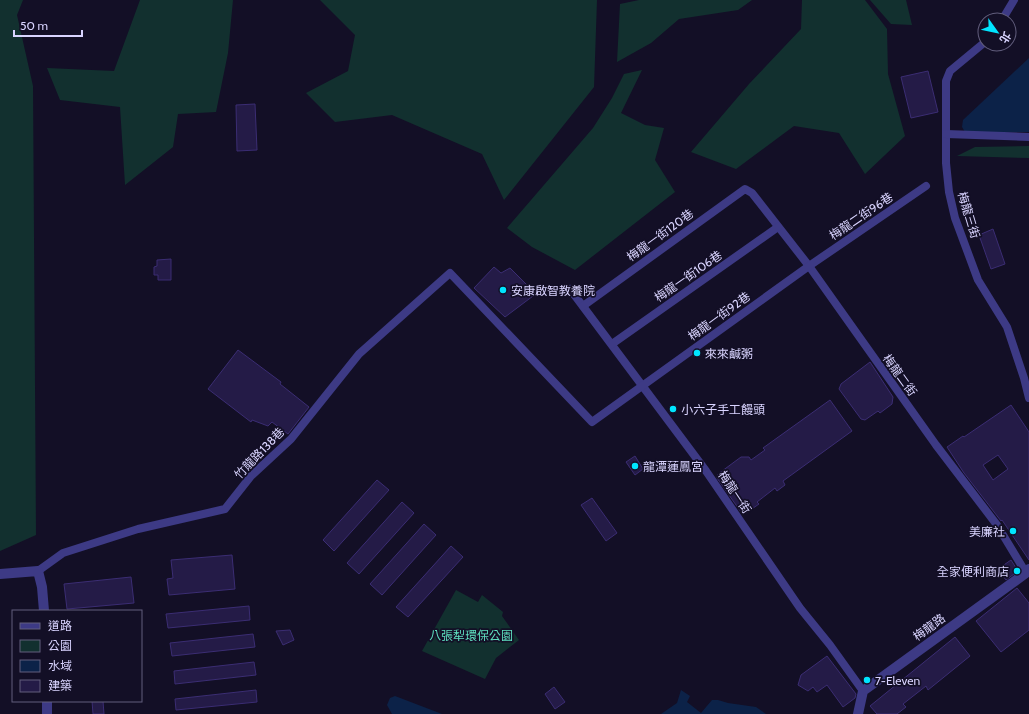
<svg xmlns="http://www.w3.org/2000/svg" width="1029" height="714" viewBox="0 0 1029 714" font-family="Cabin,'Noto Sans TC',sans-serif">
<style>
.green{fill:#12302f}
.water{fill:#0c2248}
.building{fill:#241b47;stroke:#3b2d73;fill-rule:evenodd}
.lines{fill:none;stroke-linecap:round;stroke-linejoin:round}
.minor{stroke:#3d3a85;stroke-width:8}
.tertiary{stroke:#3d3a85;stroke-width:10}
.poi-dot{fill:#00e5ff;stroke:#130f26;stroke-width:1.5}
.labels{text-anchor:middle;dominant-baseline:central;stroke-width:3.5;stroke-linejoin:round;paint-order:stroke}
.street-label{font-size:12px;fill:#d9d4ff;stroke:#130f26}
.poi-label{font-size:12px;fill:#d9d4ff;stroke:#130f26;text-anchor:start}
.park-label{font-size:12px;fill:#5fe0c0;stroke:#130f26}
</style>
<rect width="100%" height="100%" fill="#130f26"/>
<g class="green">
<polygon points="0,0 23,0 17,15 33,86 36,535 0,551"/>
<polygon points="140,0 233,0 228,53 216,112 178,114 173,147 125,185 120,107 60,100 47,68 114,71"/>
<polygon points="320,0 597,0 594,87 504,200 482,154 392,115 335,122 306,93 348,71 355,35"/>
<polygon points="639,0 752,0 738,10 679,19 651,43 617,62 620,4"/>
<polygon points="802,0 865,0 887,29 888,74 905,136 865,174 839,133 794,126 736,169 691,152 749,84 801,29"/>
<polygon points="870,0 906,0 912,25 891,24"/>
<polygon points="642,70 621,113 645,125 664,128 655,160 675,192 575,270 532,247 507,228 593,128 612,98 624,74"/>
<polygon points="1029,146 1029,158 957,156 975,147"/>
<polygon points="456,590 478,602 482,595 503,612 502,616 519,640 496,658 485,679 422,651"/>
</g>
<g class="water">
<polygon points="1029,58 1029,132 965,132 962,127 963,120"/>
<polygon points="681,690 690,696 687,702 701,713 712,700 718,700 728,703 756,707 766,714 661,714 677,703"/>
<polygon points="395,696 442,714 392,714 387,705 390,698"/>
</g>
<g class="building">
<polygon points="928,71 938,112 911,118 901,77"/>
<polygon points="255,104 257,150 237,151 236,105"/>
<polygon points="993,229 1005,264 991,269 979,235"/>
<polygon points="171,259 171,280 158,280 158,275 154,275 154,267 157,266 157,260"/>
<polygon points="494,267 501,273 510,268 531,289 529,292 533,296 505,317 474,288"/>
<polygon points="238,350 281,382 280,384 309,407 288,434 272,422 268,426 252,420 251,422 208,389"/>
<polygon points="870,362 893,397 892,404 880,413 878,411 865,420 861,419 839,389 841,384"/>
<polygon points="830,400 852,431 783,481 785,485 777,491 775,488 757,502 759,504 746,513 741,512 717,478 718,474 741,457 749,457 751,460 765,450 763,448"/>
<path d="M1011,405L1029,432V560L1002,520L1001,521L964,473L947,447L963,436L964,437ZM998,455L1008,469L993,480L983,465Z"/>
<polygon points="635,456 643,469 635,475 626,462"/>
<polygon points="377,480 389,490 334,551 323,540"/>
<polygon points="592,498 617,533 606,541 581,505"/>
<polygon points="402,502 414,513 359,574 347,563"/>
<polygon points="424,524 436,535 382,595 370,584"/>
<polygon points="451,546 463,557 408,617 396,607"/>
<polygon points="232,555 235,589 169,595 167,579 173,578 171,560"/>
<polygon points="1011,560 1018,571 1006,580 998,569"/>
<polygon points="131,577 134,603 67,609 64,584"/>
<polygon points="1017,588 1029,603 1029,630 1001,652 976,621"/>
<polygon points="249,606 250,620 168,628 166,614"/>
<polygon points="290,630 294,640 283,645 276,631"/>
<polygon points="253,634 255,647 172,656 170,643"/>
<polygon points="955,637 970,656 928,690 926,686 903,704 906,707 897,714 877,714 870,706"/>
<polygon points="827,656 856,694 855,698 843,707 827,685 817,692 813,687 808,691 798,685 801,675"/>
<polygon points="254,662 256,675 175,684 174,671"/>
<polygon points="554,687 565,702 555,709 545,694"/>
<polygon points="256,690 257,702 176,710 175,699"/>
<polygon points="92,701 103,701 104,714 93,714"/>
</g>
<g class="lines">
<g class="minor">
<polyline points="1002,20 1014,0"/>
<polyline points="985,42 950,71 946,81 946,163 949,192 955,218 978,280 1007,327 1024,378 1029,398"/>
<polyline points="946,134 1029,137"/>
<polyline points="570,289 706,471 800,608 830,645 863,691"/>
<polyline points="583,306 745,189 752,193 809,266 936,445 997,525 1026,573"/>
<polyline points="612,344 778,227"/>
<polyline points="38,571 63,553 138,529 225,509 251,476 291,439 359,354 450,273 592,422 809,266 926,186"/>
</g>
<g class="tertiary">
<polyline points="0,574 38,571 42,587 44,611"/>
<polyline points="47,701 47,714"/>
<polyline points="858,714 863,691 1026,573 1029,569"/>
</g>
</g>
<g class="poi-dot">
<circle cx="503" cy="290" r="4"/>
<circle cx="697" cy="353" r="4"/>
<circle cx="673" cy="409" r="4"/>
<circle cx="635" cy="466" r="4"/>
<circle cx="1013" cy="531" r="4"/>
<circle cx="1017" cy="571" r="4"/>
<circle cx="867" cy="680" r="4"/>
</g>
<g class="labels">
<g class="street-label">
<text transform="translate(969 215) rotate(73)">梅龍三街</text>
<text transform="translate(861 216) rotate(-34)">梅龍二街96巷</text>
<text transform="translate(660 235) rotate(-36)">梅龍一街120巷</text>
<text transform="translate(688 276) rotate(-35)">梅龍一街106巷</text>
<text transform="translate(719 316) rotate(-36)">梅龍一街92巷</text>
<text transform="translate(900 375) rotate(54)">梅龍二街</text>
<text transform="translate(259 453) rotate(-46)">竹龍路138巷</text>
<text transform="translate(735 492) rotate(56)">梅龍一街</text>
<text transform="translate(929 627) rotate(-36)">梅龍路</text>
</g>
<g class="poi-label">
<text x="511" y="290">安康啟智教養院</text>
<text x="705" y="353">來來鹹粥</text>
<text x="681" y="409">小六子手工饅頭</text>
<text x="643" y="466">龍潭蓮鳳宮</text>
<text x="1005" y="531" text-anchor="end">美廉社</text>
<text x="1009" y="571" text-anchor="end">全家便利商店</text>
<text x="875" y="680">7-Eleven</text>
</g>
<g class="park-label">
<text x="471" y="635">八張犁環保公園</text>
</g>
</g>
<rect x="12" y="610" width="130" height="92" fill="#130f26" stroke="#625e7d"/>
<rect x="20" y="623" width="20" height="6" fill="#3d3a85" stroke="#625e7d"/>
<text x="48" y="630" font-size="12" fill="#d9d4ff">道路</text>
<rect x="20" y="640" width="20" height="12" fill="#12302f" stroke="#625e7d"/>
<text x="48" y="650" font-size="12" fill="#d9d4ff">公園</text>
<rect x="20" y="660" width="20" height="12" fill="#0c2248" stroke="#625e7d"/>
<text x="48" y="670" font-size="12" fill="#d9d4ff">水域</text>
<rect x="20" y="680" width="20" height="12" fill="#241b47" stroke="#625e7d"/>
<text x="48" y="690" font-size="12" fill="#d9d4ff">建築</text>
<g transform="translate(997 32) rotate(123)"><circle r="19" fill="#130f26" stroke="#625e7d"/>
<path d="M0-3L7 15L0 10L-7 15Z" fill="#00e5ff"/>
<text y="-6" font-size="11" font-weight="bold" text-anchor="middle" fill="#d9d4ff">北</text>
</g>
<path d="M14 30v6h68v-6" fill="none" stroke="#d9d4ff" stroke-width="2"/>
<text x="20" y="30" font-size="12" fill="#d9d4ff" stroke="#130f26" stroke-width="3" paint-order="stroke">50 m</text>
</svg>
